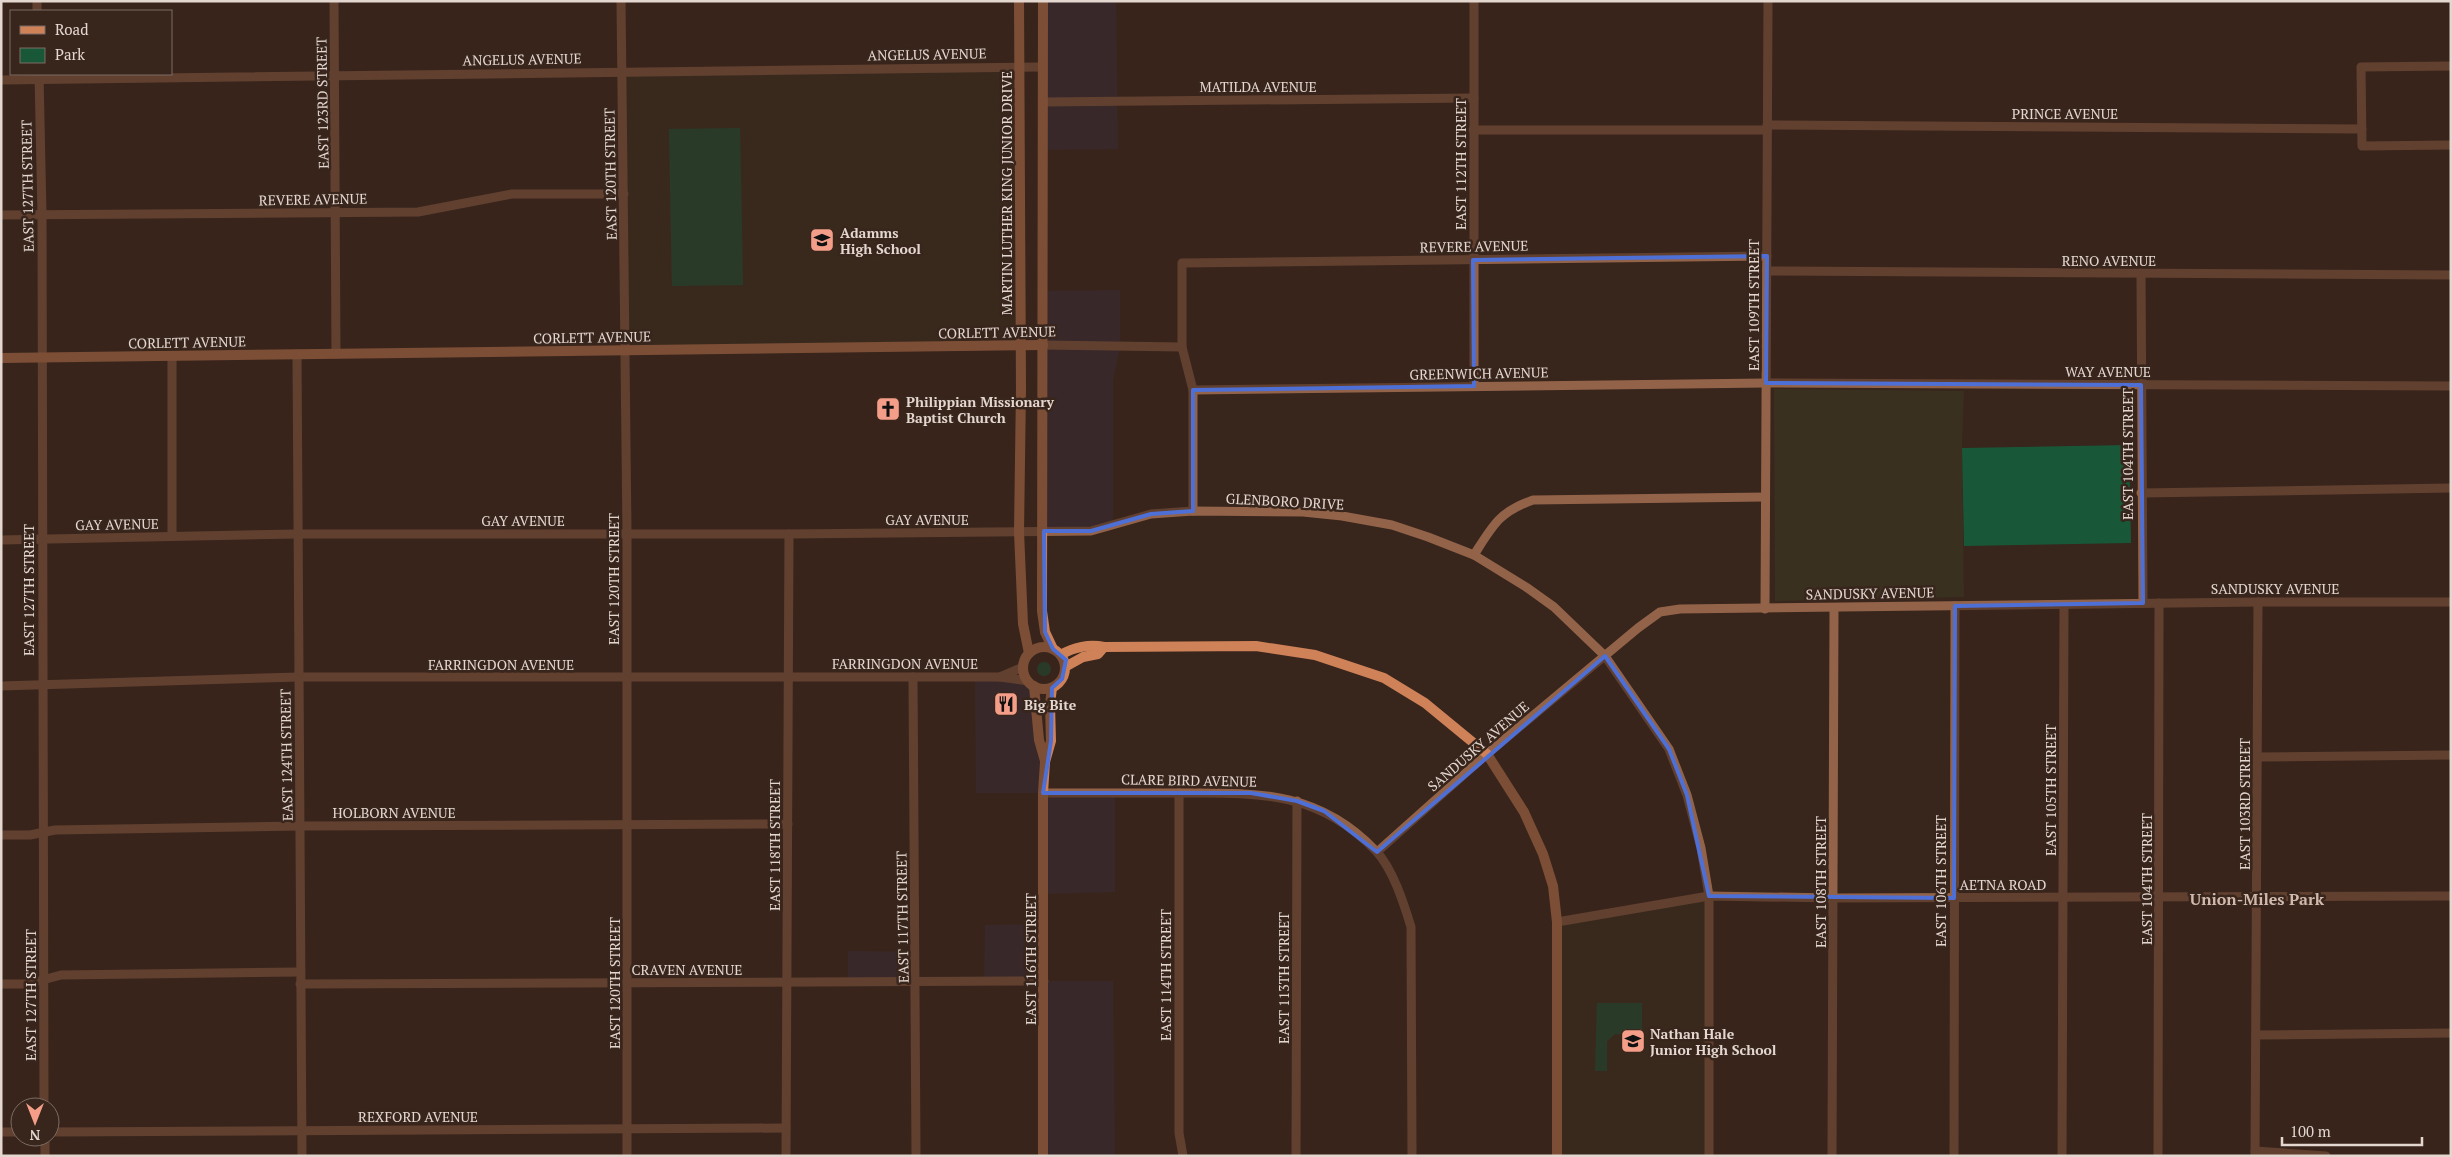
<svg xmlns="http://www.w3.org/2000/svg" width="2452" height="1157" viewBox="0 0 2452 1157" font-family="'PT Serif',serif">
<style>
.commercial{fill:#392d3b}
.education{fill:#3a3020}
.green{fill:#185839}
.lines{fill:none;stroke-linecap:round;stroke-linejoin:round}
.street{stroke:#936349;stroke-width:9}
.secondary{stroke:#cf8158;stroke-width:10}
.marked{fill:none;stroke:#4e70d6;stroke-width:4;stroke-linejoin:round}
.labels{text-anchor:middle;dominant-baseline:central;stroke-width:5;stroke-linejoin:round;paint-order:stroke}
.street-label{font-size:14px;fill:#e3d7d0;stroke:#38251c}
.poi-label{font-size:14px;font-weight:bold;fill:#e3d7d0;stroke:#38251c;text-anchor:start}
.quarter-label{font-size:16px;font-weight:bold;fill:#d2b9ad;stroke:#38251c}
</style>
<rect width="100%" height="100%" fill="#38251c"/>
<g class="commercial">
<polygon points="1043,1 1116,1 1118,149 1043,150"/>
<polygon points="1120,290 1120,347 1113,380 1113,524 1044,531 1043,291"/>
<polygon points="975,677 1000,677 1034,686 1044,793 1115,793 1115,892 1044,894 1043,793 976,793"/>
<polygon points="1044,924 1044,981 1113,981 1115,1156 1044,1156 1044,981 984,981 985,925"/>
<polygon points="848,951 916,952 916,982 848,982"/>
</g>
<g class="education">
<polygon points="1019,67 1021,346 625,350 622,71"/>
<polygon points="1774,389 1964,391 1962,448 1964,597 1775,601"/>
<polygon points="1709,896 1709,1156 1557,1156 1557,922"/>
</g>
<g class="green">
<polygon points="740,128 743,285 672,286 669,129"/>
<polygon points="2129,445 2131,543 1964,546 1962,448"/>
<circle cx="1044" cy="669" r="7"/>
<polygon points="1597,1003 1642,1003 1642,1035 1615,1034 1607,1041 1607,1071 1595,1071"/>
</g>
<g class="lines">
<g class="street">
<polyline points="37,1 37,11"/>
<polyline points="334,1 336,354"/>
<polyline points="621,1 627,534 627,1156"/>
<polyline points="2451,66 2361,67 2362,146 2451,145"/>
<polyline points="39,74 42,215 44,1107"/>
<polyline points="1,80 1043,67"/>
<polyline points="1043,102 1474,98"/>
<polyline points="1767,125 2362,129"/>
<polyline points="1473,130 1767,130"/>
<polyline points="1,215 418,212 512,194 624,194"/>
<polyline points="1767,271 2451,275"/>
<polyline points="2141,274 2143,603"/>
<polyline points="1043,345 1182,347"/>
<polyline points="297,354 302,1156"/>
<polyline points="172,356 172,536"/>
<polyline points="1474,386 1474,1"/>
<polyline points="1193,390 1766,383 2451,386"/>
<polyline points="2141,493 2451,488"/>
<polyline points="1193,511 1193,390 1182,347 1182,263 1767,256"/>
<polyline points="1,540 297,534 789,534 1091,531 1151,514 1193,511 1303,512 1342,516 1392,525 1428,537 1474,555 1526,587 1554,607 1605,656 1669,749 1687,795 1701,848 1709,896 1709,1156"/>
<path d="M1474,555C1493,525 1499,512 1533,500L1765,497"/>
<polyline points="1765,609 1768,1"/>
<polyline points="913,677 916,1156"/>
<polyline points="1000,677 1023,667"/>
<polyline points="1,686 299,677 1000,677 1028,681"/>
<polyline points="2258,757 2451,755"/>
<path d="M1043,793C1086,793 1129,793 1172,793C1253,793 1316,788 1376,851C1393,869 1404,904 1411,927L1412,1156"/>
<polyline points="1179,793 1179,1133 1183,1156"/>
<polyline points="1,835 30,835 55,830 301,826 788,824"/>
<polyline points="1377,852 1487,754 1638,628 1660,612 1680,609 2258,602 2451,602"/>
<polyline points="1557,922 1709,896 1834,898 2451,896"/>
<polyline points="1,984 28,984 61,975 300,972"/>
<polyline points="300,984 1044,981"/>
<polyline points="2257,1035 2451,1033"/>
<polyline points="1,1132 20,1132"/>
<polyline points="50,1132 786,1128"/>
<polyline points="45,1137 45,1156"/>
<polyline points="2255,1151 2326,1156"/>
<polyline points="786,1156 789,534"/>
<polyline points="1296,1156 1297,801"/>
<polyline points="1832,1156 1834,608"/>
<polyline points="1954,1156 1955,606"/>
<polyline points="2062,1156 2064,605"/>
<polyline points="2158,1156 2159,603"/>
<polyline points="2255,1156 2258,602"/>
</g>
<g class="secondary">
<polyline points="1019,1 1021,388 1019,532 1023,624 1029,653"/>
<polyline points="1043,1 1042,611 1045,632 1053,649"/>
<polyline points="1,358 1043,345"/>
<circle cx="1044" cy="668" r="21"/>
<path d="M1061,655C1073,647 1090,644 1104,647L1256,646L1315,655L1384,678L1425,703L1487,754L1524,812L1543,854L1553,886L1557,922V1156"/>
<polyline points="1065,667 1083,657 1098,654 1104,647"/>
<polyline points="1034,686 1039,740 1045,761"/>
<polyline points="1043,1156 1043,793 1045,762 1051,741 1050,704 1052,688"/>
</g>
</g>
<path d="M0 0H2452V1157H0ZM1767,256L1766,383L2141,385L2143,603L1955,606L1954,898L1709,896L1687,795L1669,749L1605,656L1377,852L1324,811L1297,801L1251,793H1043L1051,741L1052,688L1062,679L1066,660L1053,649L1045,632L1044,531H1091L1151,514L1193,511V390L1474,386L1473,260Z" fill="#38251c" fill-opacity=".55" fill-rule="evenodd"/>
<path class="marked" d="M1767,256L1766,383L2141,385L2143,603L1955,606L1954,898L1709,896L1687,795L1669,749L1605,656L1377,852L1324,811L1297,801L1251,793H1043L1051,741L1052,688L1062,679L1066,660L1053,649L1045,632L1044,531H1091L1151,514L1193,511V390L1474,386L1473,260Z"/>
<defs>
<symbol id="school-square" viewBox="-11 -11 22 22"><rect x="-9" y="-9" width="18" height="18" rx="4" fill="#f49e89" stroke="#38251c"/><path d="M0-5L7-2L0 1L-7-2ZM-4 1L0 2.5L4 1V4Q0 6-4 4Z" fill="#111"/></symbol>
<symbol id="church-square" viewBox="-11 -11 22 22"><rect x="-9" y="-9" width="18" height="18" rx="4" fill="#f49e89" stroke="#38251c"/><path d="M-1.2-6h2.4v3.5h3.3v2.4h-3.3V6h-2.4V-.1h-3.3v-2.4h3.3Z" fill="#111"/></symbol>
<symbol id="restaurant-square" viewBox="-11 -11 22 22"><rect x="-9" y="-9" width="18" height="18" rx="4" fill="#f49e89" stroke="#38251c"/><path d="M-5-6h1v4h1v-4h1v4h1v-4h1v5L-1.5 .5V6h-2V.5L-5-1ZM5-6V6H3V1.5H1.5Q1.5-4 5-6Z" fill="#111"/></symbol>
</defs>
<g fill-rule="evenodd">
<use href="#school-square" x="808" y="226" width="28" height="28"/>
<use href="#church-square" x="874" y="395" width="28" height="28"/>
<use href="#restaurant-square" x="992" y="690" width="28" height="28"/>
<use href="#school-square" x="1619" y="1027" width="28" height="28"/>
</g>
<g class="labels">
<g class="street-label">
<text transform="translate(927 54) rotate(-1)">ANGELUS AVENUE</text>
<text transform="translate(522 59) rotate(-1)">ANGELUS AVENUE</text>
<text x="1258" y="86">MATILDA AVENUE</text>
<text transform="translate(322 103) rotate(-91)">EAST 123RD STREET</text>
<text x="2065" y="113">PRINCE AVENUE</text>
<text transform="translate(1460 164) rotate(-90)">EAST 112TH STREET</text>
<text transform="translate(610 174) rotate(-91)">EAST 120TH STREET</text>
<text transform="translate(27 186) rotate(-91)">EAST 127TH STREET</text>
<text transform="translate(1006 193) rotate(-90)">MARTIN LUTHER KING JUNIOR DRIVE</text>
<text transform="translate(313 199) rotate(-1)">REVERE AVENUE</text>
<text transform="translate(1474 246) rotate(-1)">REVERE AVENUE</text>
<text x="2109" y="260">RENO AVENUE</text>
<text transform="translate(1753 305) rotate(-90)">EAST 109TH STREET</text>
<text transform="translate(997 332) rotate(-1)">CORLETT AVENUE</text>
<text transform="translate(592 337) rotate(-1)">CORLETT AVENUE</text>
<text transform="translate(187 342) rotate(-1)">CORLETT AVENUE</text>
<text x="2108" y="371">WAY AVENUE</text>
<text transform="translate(1479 373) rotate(-1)">GREENWICH AVENUE</text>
<text transform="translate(2127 454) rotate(-90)">EAST 104TH STREET</text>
<text transform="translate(1285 501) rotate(3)">GLENBORO DRIVE</text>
<text x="927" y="519">GAY AVENUE</text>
<text x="523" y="520">GAY AVENUE</text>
<text transform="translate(117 524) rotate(-1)">GAY AVENUE</text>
<text transform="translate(613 579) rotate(-90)">EAST 120TH STREET</text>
<text x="2275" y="588">SANDUSKY AVENUE</text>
<text transform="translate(28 590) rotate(-90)">EAST 127TH STREET</text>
<text transform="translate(1870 593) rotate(-1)">SANDUSKY AVENUE</text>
<text x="905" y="663">FARRINGDON AVENUE</text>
<text x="501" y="664">FARRINGDON AVENUE</text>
<text transform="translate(1478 746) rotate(-41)">SANDUSKY AVENUE</text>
<text transform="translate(286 755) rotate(-91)">EAST 124TH STREET</text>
<text transform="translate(1189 780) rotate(1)">CLARE BIRD AVENUE</text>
<text transform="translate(2050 790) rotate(-90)">EAST 105TH STREET</text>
<text transform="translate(2244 804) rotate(-90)">EAST 103RD STREET</text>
<text x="394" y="812">HOLBORN AVENUE</text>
<text transform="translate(774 845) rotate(-90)">EAST 118TH STREET</text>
<text transform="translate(2146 879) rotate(-90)">EAST 104TH STREET</text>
<text transform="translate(1940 881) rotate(-90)">EAST 106TH STREET</text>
<text transform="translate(1820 882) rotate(-90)">EAST 108TH STREET</text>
<text x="2003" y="884">AETNA ROAD</text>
<text transform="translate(902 917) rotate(-91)">EAST 117TH STREET</text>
<text transform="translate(1030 959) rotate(-90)">EAST 116TH STREET</text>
<text x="687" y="969">CRAVEN AVENUE</text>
<text transform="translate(1165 975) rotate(-90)">EAST 114TH STREET</text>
<text transform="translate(1283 978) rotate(-90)">EAST 113TH STREET</text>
<text transform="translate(614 983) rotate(-90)">EAST 120TH STREET</text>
<text transform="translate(30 995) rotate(-90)">EAST 127TH STREET</text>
<text x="418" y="1116">REXFORD AVENUE</text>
</g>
<g class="poi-label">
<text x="840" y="232">Adamms<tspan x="840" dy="16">High School</tspan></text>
<text x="906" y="401">Philippian Missionary<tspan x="906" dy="16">Baptist Church</tspan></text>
<text x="1024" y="704">Big Bite</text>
<text x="1650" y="1033">Nathan Hale<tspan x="1650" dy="16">Junior High School</tspan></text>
</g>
<g class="quarter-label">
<text x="2257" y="899">Union-Miles Park</text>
</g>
</g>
<rect width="2452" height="1157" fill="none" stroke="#e3d7d0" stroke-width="5"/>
<rect x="10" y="10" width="162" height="65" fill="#38251c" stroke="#7c6c64"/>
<rect x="20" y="26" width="25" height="8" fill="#cf8158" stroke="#7c6c64"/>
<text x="55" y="35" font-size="15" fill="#e3d7d0">Road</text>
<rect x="20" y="48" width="25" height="15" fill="#185839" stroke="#7c6c64"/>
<text x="55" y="60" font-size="15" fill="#e3d7d0">Park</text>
<g transform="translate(35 1122) rotate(180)"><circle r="24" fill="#38251c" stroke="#7c6c64"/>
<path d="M0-4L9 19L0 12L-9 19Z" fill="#f49e89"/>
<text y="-8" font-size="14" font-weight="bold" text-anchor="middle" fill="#e3d7d0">N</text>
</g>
<path d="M2282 1137v8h140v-8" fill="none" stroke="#e3d7d0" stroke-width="2.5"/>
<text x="2290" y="1137" font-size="15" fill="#e3d7d0" stroke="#38251c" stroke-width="4" paint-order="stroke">100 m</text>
</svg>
